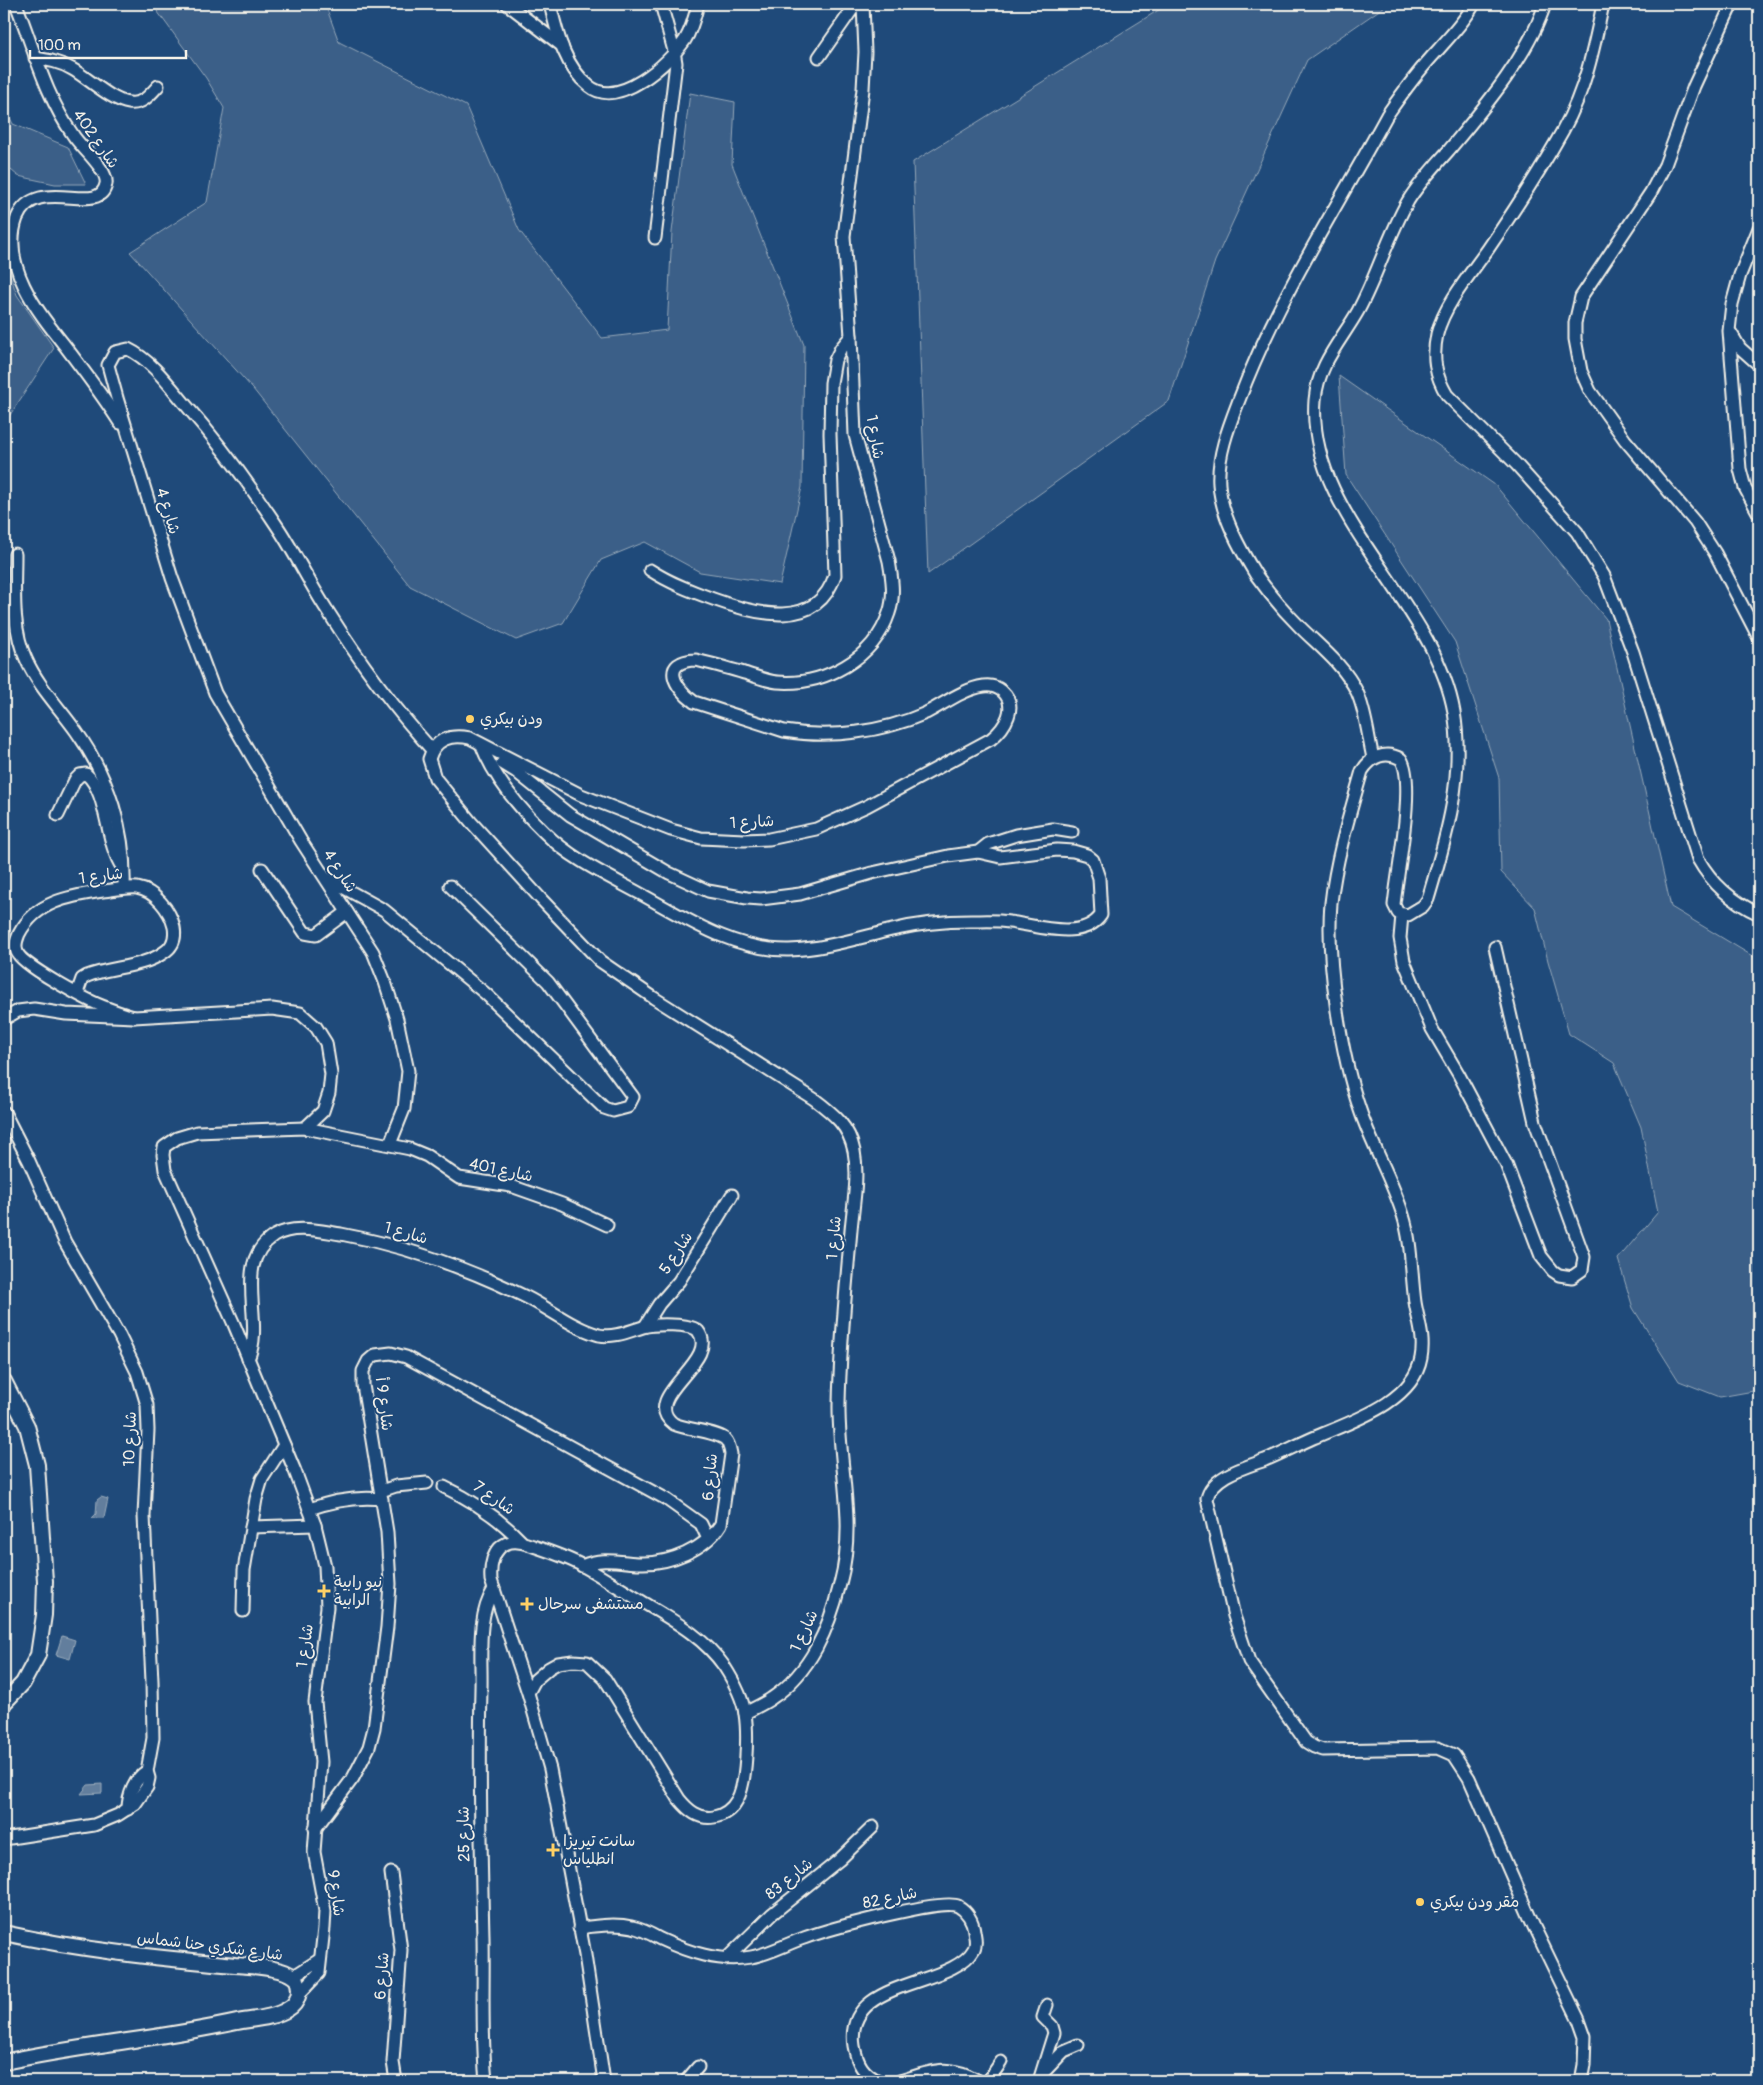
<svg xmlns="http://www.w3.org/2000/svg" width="1763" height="2085" viewBox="0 0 1763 2085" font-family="Pangolin,'Playpen Sans Arabic',sans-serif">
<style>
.green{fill:#3a5f88;stroke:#97a8b8}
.water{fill:#627e9d;stroke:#9cacbb}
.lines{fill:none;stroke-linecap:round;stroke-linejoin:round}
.minor-casing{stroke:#f4f1e8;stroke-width:15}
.tertiary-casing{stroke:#f4f1e8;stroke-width:18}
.minor{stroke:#1f4a7a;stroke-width:11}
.tertiary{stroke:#1f4a7a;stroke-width:14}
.poi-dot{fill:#ffd166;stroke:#1f4a7a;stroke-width:2}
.labels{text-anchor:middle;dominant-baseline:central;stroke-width:4;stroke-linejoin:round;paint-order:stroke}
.street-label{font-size:16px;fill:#f4f1e8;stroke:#1f4a7a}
.poi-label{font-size:16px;fill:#f4f1e8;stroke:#1f4a7a;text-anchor:start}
</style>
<rect width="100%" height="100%" fill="#1f4a7a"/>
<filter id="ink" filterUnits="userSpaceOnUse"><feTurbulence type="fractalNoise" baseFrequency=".02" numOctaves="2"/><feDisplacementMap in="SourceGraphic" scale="10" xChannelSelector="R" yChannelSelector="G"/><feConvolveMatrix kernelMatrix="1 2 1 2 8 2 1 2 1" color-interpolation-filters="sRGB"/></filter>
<g filter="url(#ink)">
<g class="green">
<polygon points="152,4 325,4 339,42 466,106 519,230 602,338 667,330 672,232 690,93 735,102 732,164 804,345 802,487 780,584 700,572 645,542 601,560 563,623 516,640 410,586 253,389 130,252 207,202 224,108 206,78"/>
<polygon points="1165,4 1388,4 1307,60 1215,261 1169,401 928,574 913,162 1165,6"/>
<polygon points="4,105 13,124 68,147 86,184 55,184 18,176 4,164"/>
<polygon points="4,258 17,295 54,348 4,424"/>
<polygon points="1339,376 1495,485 1606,619 1671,907 1759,960 1759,1390 1720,1397 1679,1381 1633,1308 1618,1259 1658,1212 1641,1127 1614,1063 1569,1034 1548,961 1535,908 1501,872 1499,778 1455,642 1346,475"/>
</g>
<g class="water">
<polygon points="101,1497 108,1499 104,1518 92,1518 96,1514 97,1500"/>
<polygon points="62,1636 75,1640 70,1659 56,1655"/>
<polygon points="102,1784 102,1793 81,1794 88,1785"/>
</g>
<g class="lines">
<defs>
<g id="minor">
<path d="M16,4C34,49 45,95 73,135C80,147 109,170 106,184C100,218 36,173 17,218C0,265 38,312 65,346C84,371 103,396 120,423"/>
<polyline points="507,4 562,46"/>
<path d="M550,4C557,33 564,66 589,86C618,110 669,63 685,40C692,29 695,16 698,4"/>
<path d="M1545,4C1529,55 1483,109 1449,150C1435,166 1419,183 1408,201C1388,236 1377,276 1358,311C1341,341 1318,364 1315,400C1306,515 1434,600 1454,712C1465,777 1446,838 1428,899L1423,906L1408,915L1398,913L1394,905C1397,873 1416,782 1401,759C1385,750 1371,757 1362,771C1350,813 1336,858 1331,903C1326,961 1341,1055 1360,1110C1372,1146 1392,1179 1403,1215C1412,1243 1411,1273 1415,1302C1418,1321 1425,1337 1421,1358C1413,1403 1350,1422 1313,1438C1297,1445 1282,1453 1265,1460C1246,1467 1211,1476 1207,1499L1234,1616L1249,1661L1306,1742L1314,1747L1323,1750L1438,1748L1454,1755L1469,1778L1534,1927L1579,2020L1585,2037L1584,2065L1581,2081"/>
<path d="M1603,4C1594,48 1585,91 1563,130C1540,171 1514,211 1488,249C1471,273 1444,305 1437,334C1432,358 1435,375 1447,395L1516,464L1577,532L1604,576L1633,652L1698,859C1712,884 1733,902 1759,914"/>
<polyline points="1732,4 1694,86 1665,165 1651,192 1581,297 1575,323 1575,339 1581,371 1590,391 1625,440 1695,522 1715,553 1759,638"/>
<polyline points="819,57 856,4"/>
<path d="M35,58C48,60 60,62 72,69C88,78 112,101 129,103C142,105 150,95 158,86"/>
<polyline points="1759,228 1740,275 1732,304 1729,331 1740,469 1745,488 1759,514"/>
<polyline points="655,238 676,63 674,51 661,4"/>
<polyline points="1731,333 1740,348 1759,365"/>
<path d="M15,554C15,588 11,627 26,659C38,686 59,707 76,731C109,777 126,832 124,888"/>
<path d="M650,570C670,583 691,591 713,599C754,614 817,632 835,575L830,434L831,383L835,360L841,348L851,336"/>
<path d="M481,744C494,778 518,807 544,832C571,859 606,875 639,893C685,918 734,951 789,950C824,949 858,938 892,930C917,924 945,921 971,921C983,921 996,920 1009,922C1034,925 1083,942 1101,915L1099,878L1093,860L1087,855L1073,851L1057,850L1000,857L978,852"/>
<path d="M1373,758C1368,737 1366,712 1357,692C1344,665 1320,647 1300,627C1284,611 1269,593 1256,575C1240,549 1221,515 1219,484C1217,456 1229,426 1239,400C1277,299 1336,209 1387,115C1403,92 1419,70 1438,50C1451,35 1465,21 1474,4"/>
<polyline points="502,763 515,771 570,815 669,873 708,891 747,898 761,899 800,894 872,873 948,856 978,852 988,844 1016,835 1053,829 1072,832"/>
<path d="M58,815L75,780L80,775L86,774C108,792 105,842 122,867"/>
<polyline points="262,869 305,933 316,935 347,912"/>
<polyline points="326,878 384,910 486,994 604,1108 613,1111 628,1107 633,1097 548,982 450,886"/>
<polyline points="1402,915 1400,938 1404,961 1432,1029 1459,1075 1506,1164 1541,1256 1553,1271 1559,1275 1572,1277 1582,1270 1584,1257 1535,1122 1495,947"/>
<path d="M77,993L82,979L87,976C111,967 143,967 163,953C173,947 176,938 174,927C170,910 155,891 137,888C126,887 114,890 103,891C70,896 36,901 19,934C17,939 14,945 17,952C21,965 87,1000 102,1006C112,1010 123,1014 134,1017"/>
<polyline points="4,1019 18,1011 34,1009 66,1014 134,1017 272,1009 300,1013 316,1027 326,1043 331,1074 329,1093 323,1111 305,1128"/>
<polyline points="4,1112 29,1161 65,1242 119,1335 137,1372 147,1405 148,1430 144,1516 152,1681 153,1738 147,1771 149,1778 147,1787 135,1804 118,1815 94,1825 4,1839"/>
<path d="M390,1144L404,1109L408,1071L397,1019L385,982L373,952L301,841L215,693L172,578L117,398L108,365L115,352L128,349C151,360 169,385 185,404C219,443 250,485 279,529C296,555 310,584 327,610C358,659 393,707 432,750"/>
<polyline points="645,1326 659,1304 679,1281 732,1195"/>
<path d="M248,1359C266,1321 231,1263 274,1236C294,1224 320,1231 341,1234C405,1246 467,1268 526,1297C550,1309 573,1328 599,1335C615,1338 629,1331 643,1327C653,1324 692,1323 698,1331C722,1361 637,1397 674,1424C688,1430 714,1431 725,1439C729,1443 730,1448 731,1454L721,1524C705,1550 669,1564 640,1563C620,1562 601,1557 582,1566"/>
<path d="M444,1487C474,1501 498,1517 521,1541"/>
<polyline points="381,1491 396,1486 427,1483"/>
<path d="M309,1509C332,1501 357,1496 382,1499"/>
<polyline points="251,1527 315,1525"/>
<polyline points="243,1611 244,1570 256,1499 262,1479 284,1445"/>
<path d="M528,1693L535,1680L549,1668L558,1663L573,1661L587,1662L605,1679L679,1799C688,1810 699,1820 714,1817C724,1815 732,1809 737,1800C747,1783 748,1733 745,1714C743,1698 733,1680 724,1666C703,1636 672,1620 641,1601C622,1590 603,1577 583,1566C567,1557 548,1551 530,1545C502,1534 489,1553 491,1580L528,1693L550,1769L585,1955L604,2081"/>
<path d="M745,1713C754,1708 764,1704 772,1698C811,1672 829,1628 840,1584C857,1520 838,1467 839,1404C840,1346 846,1288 851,1230C853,1205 859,1177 854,1151C849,1126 834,1114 814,1099L654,998L600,961L541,899L471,822L435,778L429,759C435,739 450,734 470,738L581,795L671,830L701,838L744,840L769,839L816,829L867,806L991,739C1005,728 1019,706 1002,691C997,687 991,685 984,686C963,689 944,704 926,713C883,732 831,739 784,731L694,702C674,688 660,661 696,660C712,664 728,668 744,673C755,676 766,681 777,682C824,686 874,659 889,613C895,596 892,578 889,561L855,435L851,336L844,236L863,89L865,52L863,4"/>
<path d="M128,1809C128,1795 135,1778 147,1771"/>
<polyline points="315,1829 353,1778 369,1747 374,1728 387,1627 390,1584 387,1532 363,1385 363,1371 368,1361 375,1355 391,1353 406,1357 666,1499 701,1524 708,1539"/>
<polyline points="391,1873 401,1950 393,2062 396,2081"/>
<path d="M579,1928C596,1926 615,1923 632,1927C642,1929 651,1934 660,1939C688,1952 719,1963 751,1957C769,1954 786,1944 804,1938C826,1930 941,1898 958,1906C967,1911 973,1921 974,1931C975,1937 977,1943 974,1949C952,1989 843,1977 854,2046C857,2063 863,2074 879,2081"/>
<polyline points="726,1959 772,1914 839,1860 873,1827"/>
<polyline points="294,1976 319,1960"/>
<polyline points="300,1993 319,1973 324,1928 325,1911 314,1852 321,1762 315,1702 327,1607 325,1566 315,1525 295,1471 233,1322 165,1170 163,1155 164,1147 177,1138 197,1132 305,1128 410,1149 427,1156 459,1178 511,1186 562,1204 607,1225"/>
<polyline points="1043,2073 1064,2051 1078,2045"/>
<path d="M486,2081C481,2033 484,1985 483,1937C481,1854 479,1772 481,1689C482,1657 476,1617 494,1589"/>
<polyline points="686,2081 698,2067"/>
<path d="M900,2081C932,2071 948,2063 979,2081"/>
<polyline points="988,2081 1001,2062"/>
<polyline points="1039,2081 1054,2033 1052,2026 1043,2017 1047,2005"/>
</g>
<g id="tertiary">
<polyline points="4,1381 27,1426 37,1465 45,1581 44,1615 38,1655 23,1683 4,1703"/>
<path d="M4,1933C80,1950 158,1958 235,1965C251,1966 287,1967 297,1980C301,1990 299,2003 288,2009C274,2018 253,2019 237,2022C160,2039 81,2045 4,2062"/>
</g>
</defs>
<use href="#minor" class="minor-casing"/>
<use href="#tertiary" class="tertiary-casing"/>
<use href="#minor" class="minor"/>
<use href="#tertiary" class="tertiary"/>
</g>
</g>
<g class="poi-dot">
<circle cx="470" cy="719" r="5"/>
<path d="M321.5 1583.5h5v5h5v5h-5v5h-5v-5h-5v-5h5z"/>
<path d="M524.5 1596.5h5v5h5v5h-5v5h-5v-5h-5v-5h5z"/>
<path d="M550.5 1842.5h5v5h5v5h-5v5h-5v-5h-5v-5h5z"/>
<circle cx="1420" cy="1902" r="5"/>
</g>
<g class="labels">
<g class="street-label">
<text transform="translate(96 139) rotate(55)">شارع 402</text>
<text transform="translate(875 437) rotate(80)">شارع 1</text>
<text transform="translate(168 511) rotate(73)">شارع 4</text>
<text transform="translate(752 822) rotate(-3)">شارع 1</text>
<text transform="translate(340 871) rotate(57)">شارع 4</text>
<text transform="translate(101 876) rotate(-7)">شارع 1</text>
<text transform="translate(501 1170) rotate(12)">شارع 401</text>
<text transform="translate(406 1233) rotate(16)">شارع 1</text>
<text transform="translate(834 1238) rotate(-85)">شارع 1</text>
<text transform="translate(676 1253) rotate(-57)">شارع 5</text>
<text transform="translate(384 1404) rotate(83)">شارع 9 أ</text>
<text transform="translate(130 1439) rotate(-88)">شارع 10</text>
<text transform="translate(710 1477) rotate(-85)">شارع 6</text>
<text transform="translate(494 1498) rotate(35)">شارع 7</text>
<text transform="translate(804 1631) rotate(-65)">شارع 1</text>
<text transform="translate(305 1646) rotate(-82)">شارع 1</text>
<text transform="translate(464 1834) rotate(-91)">شارع 25</text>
<text transform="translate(789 1879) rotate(-39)">شارع 83</text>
<text transform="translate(336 1893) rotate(82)">شارع 9</text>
<text transform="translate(890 1898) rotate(-12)">شارع 82</text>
<text transform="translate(210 1946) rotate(7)">شارع شكري حنا شماس</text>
<text transform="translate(382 1976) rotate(-86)">شارع 6</text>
</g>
<g class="poi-label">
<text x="480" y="719">ودن بيكري</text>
<text x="334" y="1582">نيو رابية<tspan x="334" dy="18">الرابية</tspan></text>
<text x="538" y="1604">مستشفى سرحال</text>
<text x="563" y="1841">سانت تيريزا<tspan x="563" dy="18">انطلياس</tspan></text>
<text x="1430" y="1902">مقر ودن بيكري</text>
</g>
</g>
<rect width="1763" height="2085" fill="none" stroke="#1f4a7a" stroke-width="20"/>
<rect x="10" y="10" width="1743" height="2065" fill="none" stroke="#f4f1e8" stroke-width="2" filter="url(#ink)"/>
<path d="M30 50v8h156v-8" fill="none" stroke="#f4f1e8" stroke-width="2.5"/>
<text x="38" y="50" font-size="15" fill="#f4f1e8" stroke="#1f4a7a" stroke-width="4" paint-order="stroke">100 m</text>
</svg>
